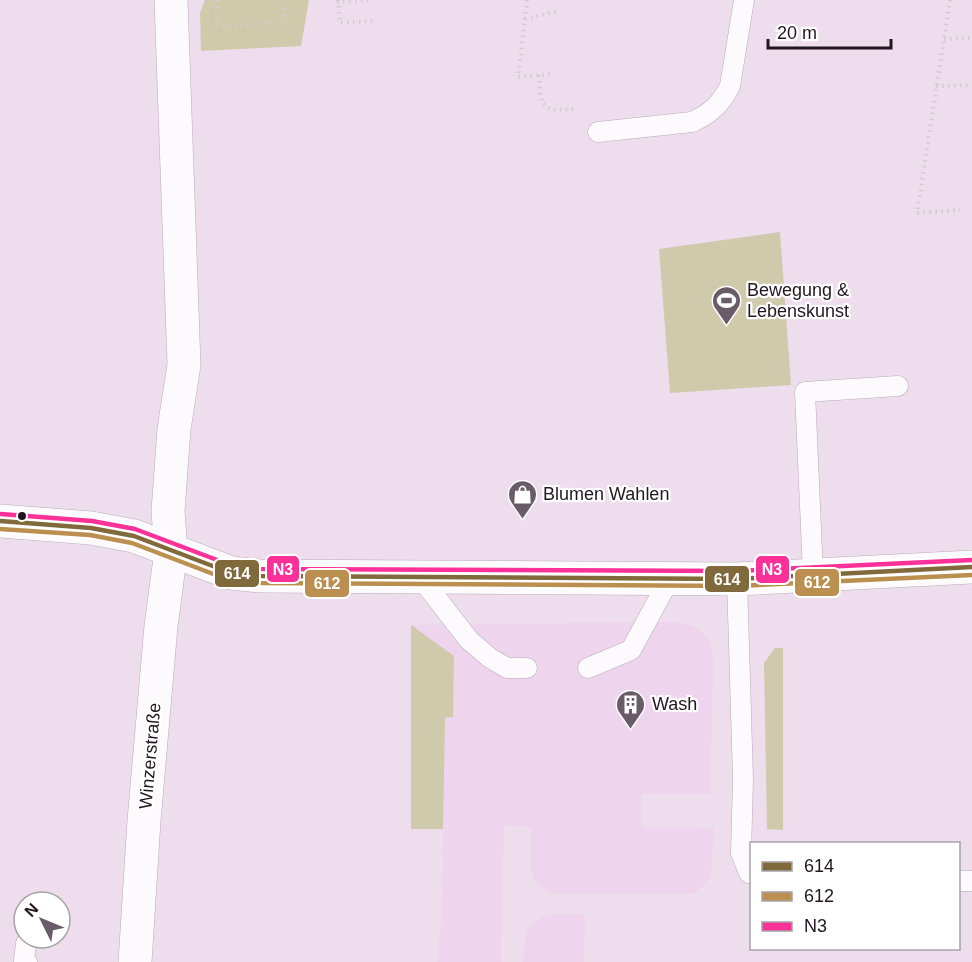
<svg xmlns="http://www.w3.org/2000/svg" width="972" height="962" viewBox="0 0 972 962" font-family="Helvetica,sans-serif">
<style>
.built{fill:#efd4ee}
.green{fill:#d0caad}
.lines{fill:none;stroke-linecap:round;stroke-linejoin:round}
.service-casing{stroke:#b9acb8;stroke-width:21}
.minor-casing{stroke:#b9acb8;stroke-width:34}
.path{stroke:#d0ccd0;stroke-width:4;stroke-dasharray:1.5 4.5;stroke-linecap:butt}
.service{stroke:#fcfafc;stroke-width:20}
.minor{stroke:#fcfafc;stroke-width:33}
.bus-1-casing{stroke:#fff;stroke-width:9}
.bus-2-casing{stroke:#fff;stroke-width:9}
.bus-3-casing{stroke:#fff;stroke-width:9}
.bus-1{stroke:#806a3b;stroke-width:4.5}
.bus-2{stroke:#bb8f4f;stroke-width:4.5}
.bus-3{stroke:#fb3199;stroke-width:4.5}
.bus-dot{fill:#211620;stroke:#fff;stroke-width:2}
.labels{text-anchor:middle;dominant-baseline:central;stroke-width:4.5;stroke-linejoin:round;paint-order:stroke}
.poi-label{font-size:18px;fill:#211620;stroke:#fff;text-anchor:start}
.street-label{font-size:18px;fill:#211620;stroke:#fff}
.line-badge{stroke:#fff;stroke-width:2}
.badge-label{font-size:16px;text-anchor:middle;font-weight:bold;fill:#fff}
</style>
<rect width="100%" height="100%" fill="#eedded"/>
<g class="built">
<polygon points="666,622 683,623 693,626 703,633 710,643 713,655 713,674 710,794 642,794 642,827 714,828 711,875 703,886 694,893 681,894 551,893 537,883 531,871 531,827 504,826 501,962 437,962 442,911 443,830 411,829 411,625"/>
<polygon points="554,914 585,915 584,962 523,962 525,936 528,929 541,918"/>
</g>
<g class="green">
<polygon points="205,0 309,0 301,46 201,51 200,13"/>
<polygon points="780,232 791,385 670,393 659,249"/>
<polygon points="411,625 454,656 453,717 445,718 443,829 411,829"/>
<polygon points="775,648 783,648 783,830 767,829 764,663"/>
</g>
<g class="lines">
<defs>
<g id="service">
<path d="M598,132L692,122C710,114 721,104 730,86L744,0"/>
<polyline points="813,574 805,392 898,386"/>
<polyline points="420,577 469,640 490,658 507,668 527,668"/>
<polyline points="737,579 743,779 741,853 749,873 752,874"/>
<polyline points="588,668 631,650 670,578"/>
<polyline points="958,881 972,881"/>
<polyline points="26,943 24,960 27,962"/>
</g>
<g id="minor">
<polyline points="0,521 91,528 134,536 231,573 260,576 737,579 972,567"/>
<polyline points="135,962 144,821 161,626 171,551 168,511 174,429 184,365 171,0"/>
</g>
</defs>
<use href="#service" class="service-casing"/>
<use href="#minor" class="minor-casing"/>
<g class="path">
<path d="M217,0V24L224,26L280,23C286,17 283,8 288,0"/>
<polyline points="338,0 340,23 372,21"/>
<polyline points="527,0 518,77 551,74"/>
<polyline points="950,0 917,213 960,210"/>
<polyline points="337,2 370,0"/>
<polyline points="525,19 558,11"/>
<polyline points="944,39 972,38"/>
<polyline points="539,75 540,93 543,104 552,110 576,109"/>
<polyline points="936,86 972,85"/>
</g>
<use href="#service" class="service"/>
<use href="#minor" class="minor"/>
<defs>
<polyline id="bus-1" points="0,521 91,528 134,536 231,573 260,576 737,579 972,567"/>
<polyline id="bus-2" points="0,529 90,535 132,543 229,580 260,583 737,586 972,575"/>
<polyline id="bus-3" points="1,514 92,521 135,529 233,566 260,569 737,571 972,560"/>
</defs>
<use href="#bus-1" class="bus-1-casing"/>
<use href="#bus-2" class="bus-2-casing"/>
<use href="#bus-3" class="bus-3-casing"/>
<use href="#bus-1" class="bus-1"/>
<use href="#bus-2" class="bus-2"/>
<use href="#bus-3" class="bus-3"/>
</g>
<defs>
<symbol id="stadium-pin" viewBox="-11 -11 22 30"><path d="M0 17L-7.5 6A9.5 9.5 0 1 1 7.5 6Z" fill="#695c68" stroke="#fff"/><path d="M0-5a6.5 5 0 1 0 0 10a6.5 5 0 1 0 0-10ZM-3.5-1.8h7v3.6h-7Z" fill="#fff"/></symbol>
<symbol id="shop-pin" viewBox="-11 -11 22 30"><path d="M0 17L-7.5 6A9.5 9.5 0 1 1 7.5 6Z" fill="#695c68" stroke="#fff"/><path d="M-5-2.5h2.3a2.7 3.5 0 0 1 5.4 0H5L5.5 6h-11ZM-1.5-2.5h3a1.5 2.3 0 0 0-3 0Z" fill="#fff"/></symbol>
<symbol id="building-pin" viewBox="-11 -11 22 30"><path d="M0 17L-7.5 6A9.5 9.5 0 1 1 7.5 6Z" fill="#695c68" stroke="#fff"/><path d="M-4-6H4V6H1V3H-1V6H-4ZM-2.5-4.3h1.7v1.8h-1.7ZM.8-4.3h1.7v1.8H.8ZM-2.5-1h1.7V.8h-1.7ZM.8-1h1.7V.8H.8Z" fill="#fff"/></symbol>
</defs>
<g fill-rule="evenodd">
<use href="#stadium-pin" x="710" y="284" width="33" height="45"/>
<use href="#shop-pin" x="506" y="478" width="33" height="45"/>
<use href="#building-pin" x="614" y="688" width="33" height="45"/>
</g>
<circle class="bus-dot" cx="22" cy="516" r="5"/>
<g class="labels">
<g class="poi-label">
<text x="747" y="290">Bewegung &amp;<tspan x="747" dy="21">Lebenskunst</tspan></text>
<text x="543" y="494">Blumen Wahlen</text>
<text x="652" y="704">Wash</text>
</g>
<g class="street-label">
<text transform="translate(150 756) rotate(-85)">Winzerstraße</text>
</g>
</g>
<g class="line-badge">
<rect x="266" y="555" width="34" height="28" rx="6" fill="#fb3199"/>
<rect x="755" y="555" width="35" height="29" rx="6" fill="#fb3199"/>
<rect x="214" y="559" width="46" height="29" rx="6" fill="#806a3b"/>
<rect x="704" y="565" width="46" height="28" rx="6" fill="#806a3b"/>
<rect x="794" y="568" width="46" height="29" rx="6" fill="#bb8f4f"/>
<rect x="304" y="569" width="46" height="29" rx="6" fill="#bb8f4f"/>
</g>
<g class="badge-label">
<text x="283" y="575">N3</text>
<text x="772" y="575">N3</text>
<text x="237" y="579">614</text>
<text x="727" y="585">614</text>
<text x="817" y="588">612</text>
<text x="327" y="589">612</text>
</g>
<rect x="750" y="842" width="210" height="108" fill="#ffffff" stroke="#a6a2a6" stroke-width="1.5"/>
<rect x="762" y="862" width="30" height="9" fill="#806a3b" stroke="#a6a2a6" stroke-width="1.5"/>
<text x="804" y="872" font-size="18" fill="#211620">614</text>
<rect x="762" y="892" width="30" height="9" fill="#bb8f4f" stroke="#a6a2a6" stroke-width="1.5"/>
<text x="804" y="902" font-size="18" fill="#211620">612</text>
<rect x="762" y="922" width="30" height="9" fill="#fb3199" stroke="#a6a2a6" stroke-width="1.5"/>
<text x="804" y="932" font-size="18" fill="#211620">N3</text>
<g transform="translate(42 920) rotate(313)"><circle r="28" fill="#ffffff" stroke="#a6a2a6" stroke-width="1.5"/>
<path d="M0-4.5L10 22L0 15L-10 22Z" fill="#695c68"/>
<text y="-9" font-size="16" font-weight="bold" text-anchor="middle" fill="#211620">N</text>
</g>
<path d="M768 39v9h123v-9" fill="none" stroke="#211620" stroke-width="3"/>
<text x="777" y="39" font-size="18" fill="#211620" stroke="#ffffff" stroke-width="4.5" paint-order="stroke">20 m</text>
</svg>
